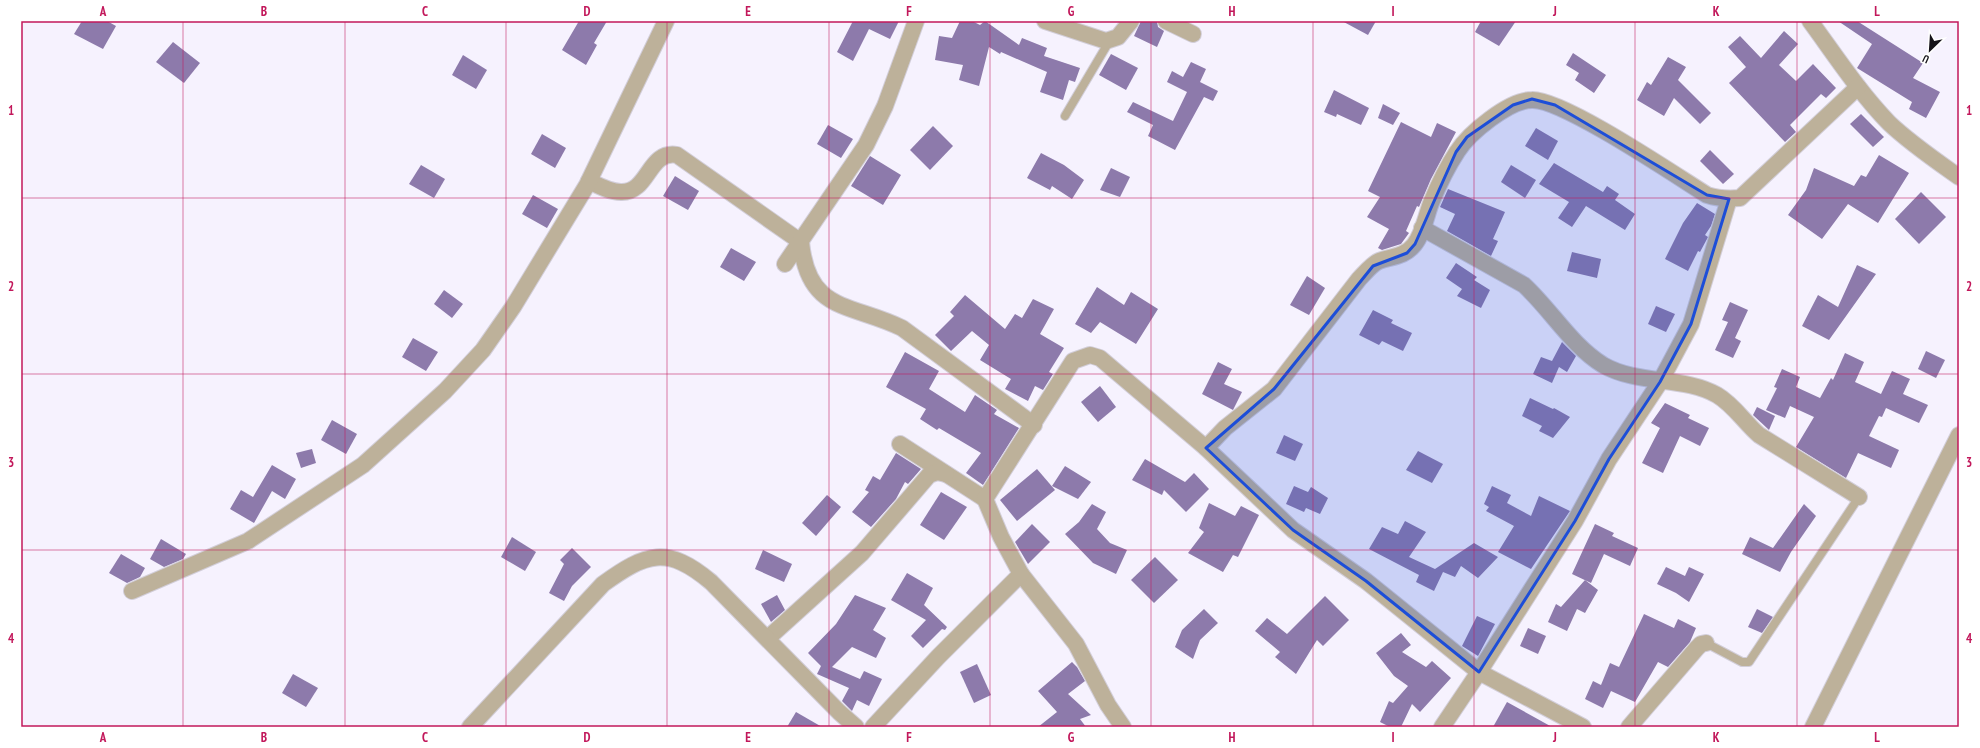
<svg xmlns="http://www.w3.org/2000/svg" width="1980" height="748" viewBox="0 0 1980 748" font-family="'PT Sans Narrow',sans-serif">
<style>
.building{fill:#8d7aab}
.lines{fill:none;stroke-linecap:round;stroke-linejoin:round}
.lane-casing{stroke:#d2ced9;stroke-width:10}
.street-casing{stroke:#d2ced9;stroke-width:18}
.lane{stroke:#bdb19a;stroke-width:8}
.street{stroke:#bdb19a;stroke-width:16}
.marked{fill:#1d4ed8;fill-opacity:0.2;stroke:#1d4ed8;stroke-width:3;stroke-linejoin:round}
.grid{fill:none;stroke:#c2185b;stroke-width:1;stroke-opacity:0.55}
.neatline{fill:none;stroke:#c2185b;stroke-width:1.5}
.grid-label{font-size:13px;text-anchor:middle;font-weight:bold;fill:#c2185b}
</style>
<rect width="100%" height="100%" fill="#f6f2fe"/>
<g class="building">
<polygon points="82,21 107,21 116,26 103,49 74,34"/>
<polygon points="579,21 607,21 594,43 597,45 586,65 562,50"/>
<polygon points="853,21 899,21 890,39 869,29 853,61 837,52"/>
<polygon points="960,21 972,21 980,25 985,21 1019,45 1022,38 1047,48 1044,56 1080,68 1075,82 1069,80 1063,100 1040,92 1047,72 1001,52 1000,54 989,47 979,86 959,80 963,65 935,60 939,36 952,38"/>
<polygon points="1141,21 1157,21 1158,27 1164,31 1157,47 1134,36"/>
<polygon points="1342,21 1376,21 1368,35"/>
<polygon points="1481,21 1516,21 1499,46 1475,32"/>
<polygon points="1838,21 1857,21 1923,63 1913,78 1940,92 1926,118 1909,109 1912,102 1857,68 1872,44"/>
<polygon points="1784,31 1798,44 1779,65 1796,81 1813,64 1836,88 1826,98 1821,94 1790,125 1796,132 1785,142 1729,83 1746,67 1728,47 1740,36 1761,58"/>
<polygon points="173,42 200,63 184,83 156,62"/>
<polygon points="1573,53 1606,75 1594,93 1575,80 1579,73 1566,65"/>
<polygon points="1111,54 1138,68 1126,90 1099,75"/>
<polygon points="463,55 487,70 476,89 452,75"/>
<polygon points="1668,57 1686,67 1678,80 1711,113 1700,124 1674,98 1664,116 1637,100 1647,82 1651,85"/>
<polygon points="1191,62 1206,69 1200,82 1218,91 1213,101 1204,97 1175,150 1148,136 1153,125 1127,112 1133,102 1173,121 1187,92 1167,82 1172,71 1183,77"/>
<polygon points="1334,90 1369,108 1361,125 1337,114 1336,117 1324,112"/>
<polygon points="1383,104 1400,113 1393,125 1378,118"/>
<polygon points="1861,114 1884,137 1873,147 1850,124"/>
<polygon points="1401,122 1431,137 1437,123 1456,132 1431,179 1419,207 1417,206 1406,231 1409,233 1401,244 1382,250 1378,248 1389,229 1367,217 1380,197 1368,191"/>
<polygon points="828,125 853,139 841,158 817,144"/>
<polygon points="933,126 953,146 930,170 910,150"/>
<polygon points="1536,128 1558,141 1548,160 1525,146"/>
<polygon points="542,134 566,148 555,168 531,154"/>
<polygon points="1710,150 1734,174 1723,184 1700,161"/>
<polygon points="1041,153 1064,165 1084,180 1072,199 1052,186 1050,190 1027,178"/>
<polygon points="1879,155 1909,173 1878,223 1848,204 1822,239 1788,215 1806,190 1814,168 1854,186 1861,175 1866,177"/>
<polygon points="870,156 901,175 883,205 851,186"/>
<polygon points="1554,163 1603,192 1607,186 1619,194 1615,200 1635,214 1625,230 1586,206 1572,227 1558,218 1569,202 1539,184"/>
<polygon points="421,165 445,179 434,198 409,184"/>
<polygon points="1511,165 1536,180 1525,198 1501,182"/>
<polygon points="1111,168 1130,177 1120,197 1100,190"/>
<polygon points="675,176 699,191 688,210 663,196"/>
<polygon points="1448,189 1505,212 1493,239 1498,241 1491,256 1447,231 1455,214 1440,207"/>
<polygon points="1921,192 1946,217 1919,244 1895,219"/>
<polygon points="533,195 558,209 547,228 522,214"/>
<polygon points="1697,203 1715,214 1711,226 1705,235 1708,237 1707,239 1700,252 1698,251 1688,271 1665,259 1683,223"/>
<polygon points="731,248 756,262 744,281 720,267"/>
<polygon points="1572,252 1601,259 1597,278 1567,271"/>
<polygon points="1456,263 1477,277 1474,280 1490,290 1481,308 1457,296 1462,289 1446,278"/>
<polygon points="1857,265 1876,274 1829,340 1802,326 1818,295 1838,307"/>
<polygon points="1307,276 1325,288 1309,315 1290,305"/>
<polygon points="1097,287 1124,305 1131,292 1158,309 1136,344 1100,322 1091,333 1075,324"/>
<polygon points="444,290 463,304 452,318 434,304"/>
<polygon points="965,295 1005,329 1015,314 1022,318 1033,299 1054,309 1040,334 1064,348 1049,372 1053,374 1043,390 1035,386 1028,401 1005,389 1011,379 980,360 989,345 972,331 951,351 935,335 954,316 950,312"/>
<polygon points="1730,302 1748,310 1735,338 1741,341 1733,358 1715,350 1728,322 1722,320"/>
<polygon points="1656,306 1675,314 1666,332 1648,324"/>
<polygon points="1373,310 1393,320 1391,323 1412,333 1403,351 1382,341 1379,345 1359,335"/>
<polygon points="413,338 438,352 426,371 402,357"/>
<polygon points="1562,342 1576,356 1567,372 1559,367 1552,383 1533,374 1541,357 1552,361"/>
<polygon points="1926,351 1945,360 1936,378 1918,369"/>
<polygon points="905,352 939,371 929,389 965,412 975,395 997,410 994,414 1019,428 983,485 966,473 981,453 939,428 937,430 920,419 926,409 886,387"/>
<polygon points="1845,353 1864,362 1855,382 1881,394 1892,371 1910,379 1903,394 1928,405 1919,423 1886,408 1882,417 1879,416 1869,436 1899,450 1891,468 1858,453 1846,478 1796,447 1814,417 1790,406 1785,418 1766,410 1777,388 1774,387 1782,369 1800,377 1796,387 1820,398 1831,378 1833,380"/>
<polygon points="1218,362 1232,369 1224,384 1242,392 1233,410 1202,394"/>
<polygon points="1100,386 1116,407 1098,422 1081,402"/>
<polygon points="1530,398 1553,409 1554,408 1570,417 1553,438 1539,431 1542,426 1522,416"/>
<polygon points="1665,403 1690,415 1688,418 1709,428 1700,446 1680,436 1663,473 1642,463 1660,428 1651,423"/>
<polygon points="1757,407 1775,416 1769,430 1753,415"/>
<polygon points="332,420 357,434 346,454 321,440"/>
<polygon points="1284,435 1303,444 1295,461 1276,453"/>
<polygon points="312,449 316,463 301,468 296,453"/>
<polygon points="1418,451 1443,464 1432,483 1406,470"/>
<polygon points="896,453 921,469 908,484 905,482 896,499 871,527 852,512 869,492 865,490 873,476 880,480"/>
<polygon points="1145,459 1185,482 1194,473 1209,489 1186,512 1164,490 1162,495 1132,480"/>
<polygon points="272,465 296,479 285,499 272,491 254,523 230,509 241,490 253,497"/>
<polygon points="1065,466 1091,482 1078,499 1052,486"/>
<polygon points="1037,469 1055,490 1017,521 1000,500"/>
<polygon points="1294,486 1308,492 1311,487 1328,498 1320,514 1306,508 1304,512 1286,504"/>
<polygon points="1492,486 1511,495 1507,503 1531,516 1539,496 1570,511 1531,569 1498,552 1514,526 1486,511 1489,507 1484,504"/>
<polygon points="941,492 967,507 944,540 920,525"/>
<polygon points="827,495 841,507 816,536 802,523"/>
<polygon points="1209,503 1235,516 1241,506 1259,515 1238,557 1233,555 1223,572 1188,553 1204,532 1199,528"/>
<polygon points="1092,504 1106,512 1097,529 1110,543 1127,550 1116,574 1093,563 1065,534 1079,522"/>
<polygon points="1804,504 1816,516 1791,552 1780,572 1742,554 1750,537 1773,548"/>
<polygon points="1405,521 1426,532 1409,557 1435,569 1474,543 1498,557 1478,578 1461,566 1455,577 1443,572 1434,591 1416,582 1419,575 1369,549 1382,527 1398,534"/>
<polygon points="1032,524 1050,542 1028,564 1015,542"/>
<polygon points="1595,524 1614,533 1612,536 1638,548 1630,566 1604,554 1591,583 1572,574"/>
<polygon points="512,537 536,552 525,571 501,557"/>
<polygon points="161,539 186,554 183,559 164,567 150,559"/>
<polygon points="572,548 591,567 572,586 564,601 549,593 564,564 560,560"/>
<polygon points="763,550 792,564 784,582 755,569"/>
<polygon points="121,554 145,568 140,577 127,583 109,573"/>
<polygon points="1155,557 1178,580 1154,603 1131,580"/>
<polygon points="1666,567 1685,576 1689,567 1704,574 1689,602 1676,593 1657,584"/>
<polygon points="907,573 933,588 924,605 947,627 945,630 942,629 923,648 911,636 926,620 891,600"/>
<polygon points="1585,580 1598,590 1585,613 1577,609 1567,631 1548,622 1556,604 1561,607"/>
<polygon points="777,595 785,610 771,622 761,604"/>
<polygon points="855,595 886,608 873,630 886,638 876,658 852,647 832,667 860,679 864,671 882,679 869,706 857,700 852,711 842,701 849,688 817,674 821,666 808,653 836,624"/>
<polygon points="1325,596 1349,620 1323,646 1317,640 1296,674 1275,657 1280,652 1255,631 1267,618 1287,634"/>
<polygon points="1204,609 1218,623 1200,640 1193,659 1175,647 1182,630"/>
<polygon points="1757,609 1773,617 1762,633 1748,627"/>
<polygon points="1644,614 1674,628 1678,619 1696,628 1690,642 1668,667 1658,662 1635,702 1611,691 1603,708 1585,699 1593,681 1601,685 1610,663 1619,667"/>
<polygon points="1477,616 1495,624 1478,656 1462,646"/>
<polygon points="1528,628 1546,636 1538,654 1520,646"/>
<polygon points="1401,633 1411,645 1402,652 1426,667 1432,661 1451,678 1420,712 1412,704 1401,727 1390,727 1380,722 1389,701 1393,703 1408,686 1394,676 1376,653"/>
<polygon points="1072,662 1077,667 1085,681 1068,694 1091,715 1080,719 1086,727 1038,727 1057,712 1038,691"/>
<polygon points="977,664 991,695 974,703 960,672"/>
<polygon points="293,674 318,688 306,707 282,693"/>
<polygon points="1507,702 1552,727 1493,727"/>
<polygon points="796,712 822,727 787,727"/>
</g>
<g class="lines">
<defs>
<g id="lane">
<polyline points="1065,116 1110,40"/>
<polyline points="1706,643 1742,662 1749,662 1859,497"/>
</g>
<g id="street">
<polyline points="1045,21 1106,41 1118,37 1131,21"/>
<polyline points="1166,21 1193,34"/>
<path d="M1810,21C1835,55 1859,92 1889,123C1910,143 1935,160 1959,177"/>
<path d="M589,181C599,186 610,192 621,192C649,193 648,150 677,155L801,242C808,313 851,303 902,328L1034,425"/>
<path d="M1422,228L1524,285C1552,311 1571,345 1603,365C1638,385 1684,376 1717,395C1734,405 1744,422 1759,435L1859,497"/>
<polyline points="785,264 866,145 885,106 916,21"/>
<polyline points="900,444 985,499"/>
<path d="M1206,448L1225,428L1274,389L1359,279C1365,273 1372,264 1379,261C1393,256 1404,257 1414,245C1423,234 1426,216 1431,203C1438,186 1447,167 1457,152C1469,133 1509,100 1532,100C1563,99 1675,175 1707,195C1719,199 1728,199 1740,198L1858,87"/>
<polyline points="1021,574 1076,644 1108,705 1123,727"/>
<polyline points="132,591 248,541 363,465 445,391 483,350 513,307 587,185 666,21"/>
<polyline points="768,638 862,553 929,475 937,472 946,474"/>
<path d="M470,727L603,584C646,553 667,545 711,582L839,712L856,727"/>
<polyline points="873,727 938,657 1021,574 1001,537 985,499 1073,361 1090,355 1100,358 1206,448 1293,530 1366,581 1479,672 1583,727"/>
<polyline points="1442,727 1479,672 1575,521 1609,459 1660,382 1691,324 1729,199"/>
<polyline points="1629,727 1697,648 1701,644 1706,643"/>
<polyline points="1813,727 1959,435"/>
</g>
</defs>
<use href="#lane" class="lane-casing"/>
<use href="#street" class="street-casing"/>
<use href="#lane" class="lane"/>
<use href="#street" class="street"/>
</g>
<path class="marked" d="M1532,99L1555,105L1707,195L1729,199L1691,324L1660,382L1609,459L1575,521L1479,672L1366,581L1293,530L1206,448L1274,389L1373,266L1407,253L1415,244L1456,152L1467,137L1513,105Z"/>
<path class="grid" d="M183,21V727M345,21V727M506,21V727M667,21V727M829,21V727M990,21V727M1151,21V727M1313,21V727M1474,21V727M1635,21V727M1797,21V727M21,198H1959M21,374H1959M21,550H1959"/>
<rect width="1980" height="748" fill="none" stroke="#ffffff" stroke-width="44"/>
<g transform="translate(1930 50) rotate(205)" stroke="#ffffff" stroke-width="3" paint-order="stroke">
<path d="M0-3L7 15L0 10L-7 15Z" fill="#151219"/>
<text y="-6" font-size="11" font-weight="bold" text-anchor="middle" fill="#151219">U</text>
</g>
<rect x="22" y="22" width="1936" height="704" class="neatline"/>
<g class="grid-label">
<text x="103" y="16">A</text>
<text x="264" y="16">B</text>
<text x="425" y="16">C</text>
<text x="587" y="16">D</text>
<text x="748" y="16">E</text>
<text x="909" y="16">F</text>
<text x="1071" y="16">G</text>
<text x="1232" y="16">H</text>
<text x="1393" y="16">I</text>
<text x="1555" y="16">J</text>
<text x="1716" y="16">K</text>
<text x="1877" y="16">L</text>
<text x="11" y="115">1</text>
<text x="1969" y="115">1</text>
<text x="11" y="291">2</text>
<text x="1969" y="291">2</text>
<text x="11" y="467">3</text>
<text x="1969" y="467">3</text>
<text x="11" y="643">4</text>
<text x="1969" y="643">4</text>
<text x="103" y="742">A</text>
<text x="264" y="742">B</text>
<text x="425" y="742">C</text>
<text x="587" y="742">D</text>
<text x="748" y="742">E</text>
<text x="909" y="742">F</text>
<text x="1071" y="742">G</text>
<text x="1232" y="742">H</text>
<text x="1393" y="742">I</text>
<text x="1555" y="742">J</text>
<text x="1716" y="742">K</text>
<text x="1877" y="742">L</text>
</g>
</svg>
